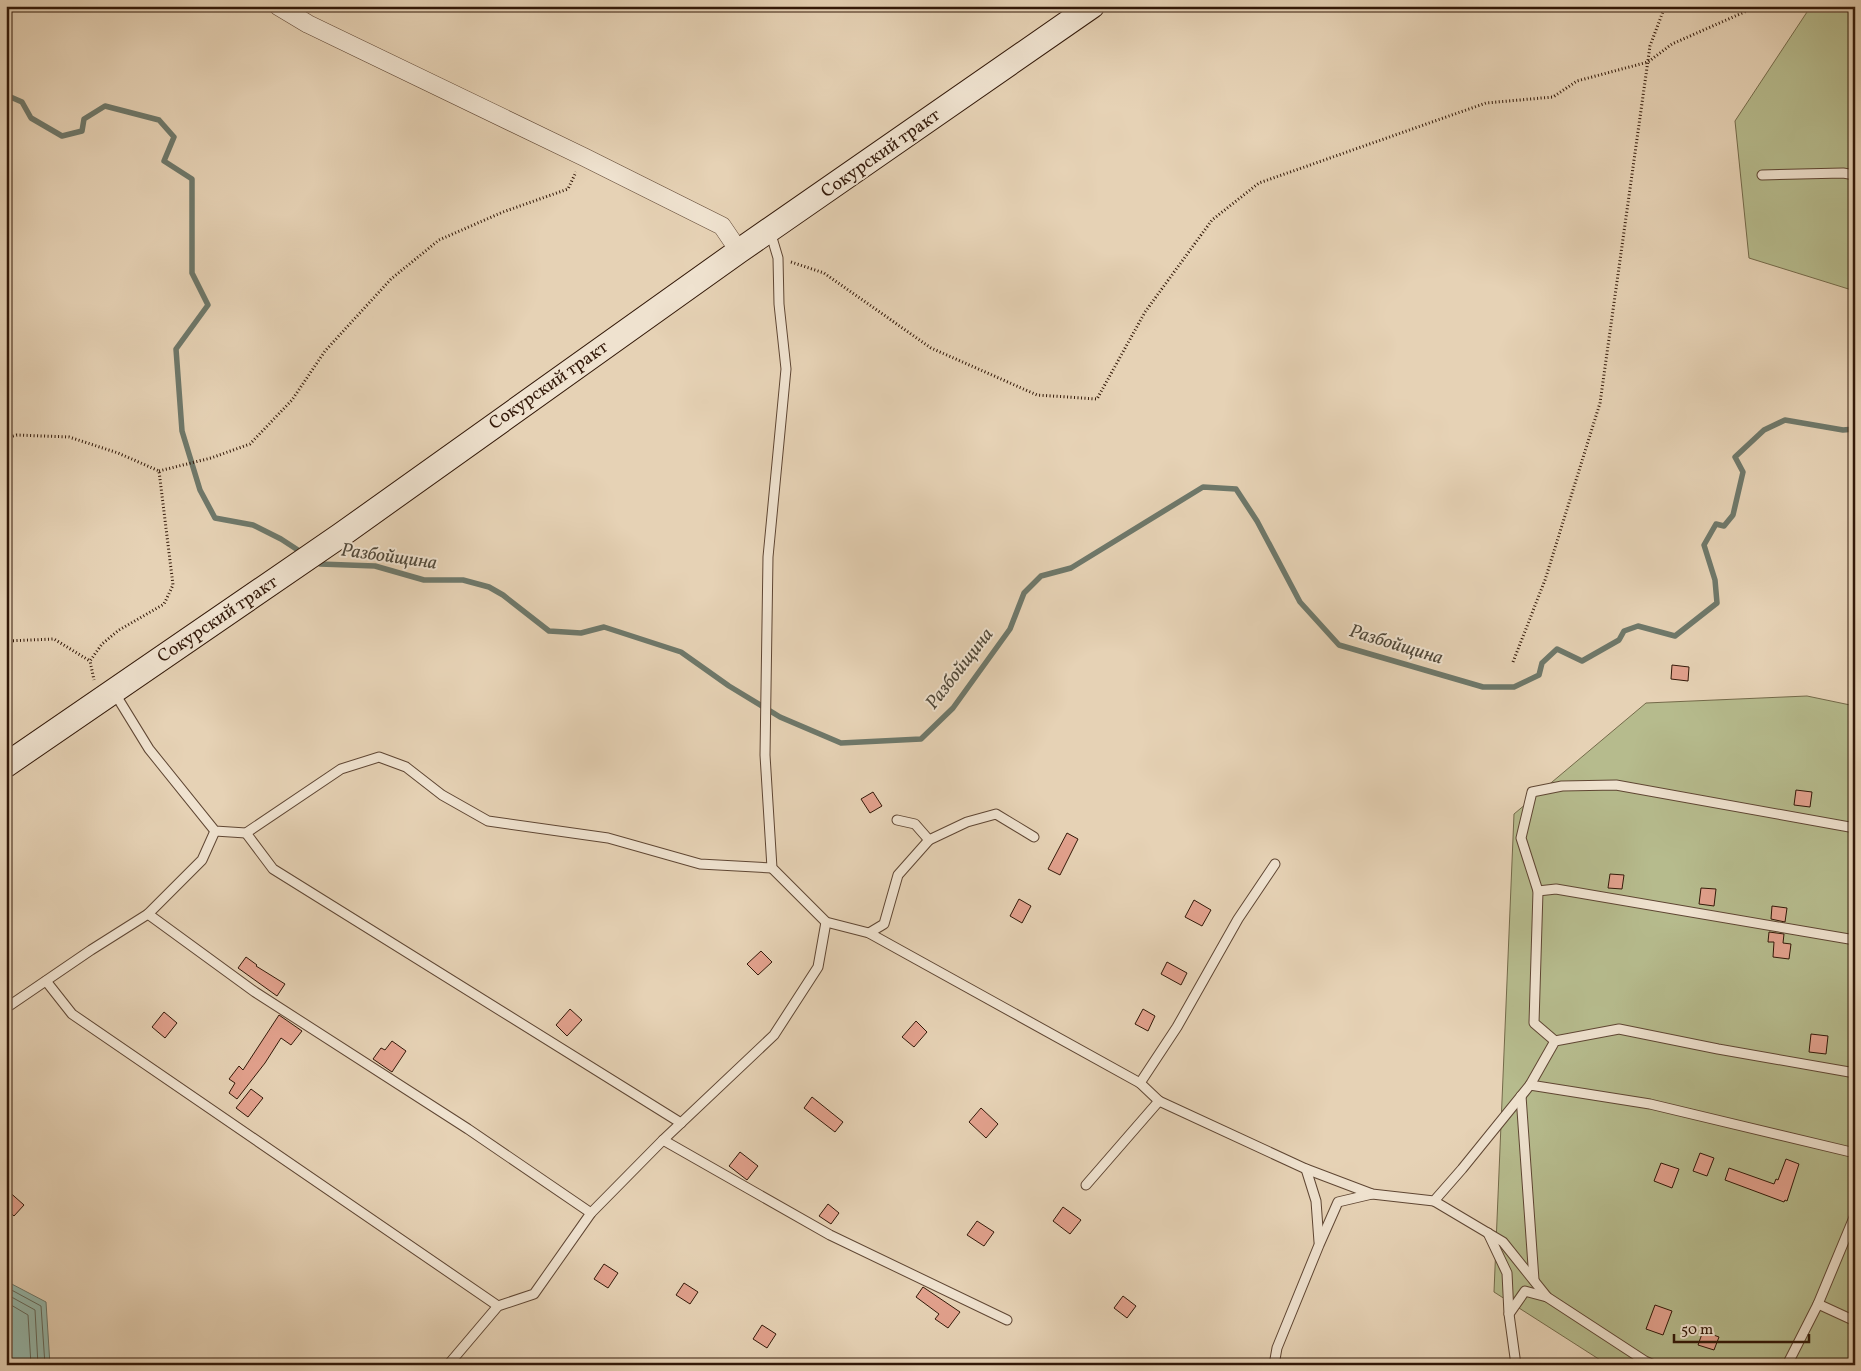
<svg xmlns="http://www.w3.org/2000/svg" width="1861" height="1371" viewBox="0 0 1861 1371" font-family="Vollkorn,serif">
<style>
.green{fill:#b6bb8d;stroke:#746a4a}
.water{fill:#96b8ab;stroke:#6e786a}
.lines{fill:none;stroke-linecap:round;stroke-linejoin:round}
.shore{stroke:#64685a;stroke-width:1}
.stream{stroke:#6e786a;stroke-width:5.5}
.building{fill:#e2a18d;stroke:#321808}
.lane-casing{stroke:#5f4633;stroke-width:11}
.street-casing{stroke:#5f4633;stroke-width:19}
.secondary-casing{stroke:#321808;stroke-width:26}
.path{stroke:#321808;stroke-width:3;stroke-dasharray:1 2.5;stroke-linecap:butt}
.lane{stroke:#efe2cf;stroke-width:9}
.street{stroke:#efe2cf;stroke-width:18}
.secondary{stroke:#efe2cf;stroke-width:24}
.labels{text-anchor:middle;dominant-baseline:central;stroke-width:4;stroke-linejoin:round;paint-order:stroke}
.street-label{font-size:18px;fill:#321808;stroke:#efe2cf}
.water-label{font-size:19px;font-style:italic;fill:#504839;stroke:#efe2cf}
</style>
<rect width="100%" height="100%" fill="#e6d2b5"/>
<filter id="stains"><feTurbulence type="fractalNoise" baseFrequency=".004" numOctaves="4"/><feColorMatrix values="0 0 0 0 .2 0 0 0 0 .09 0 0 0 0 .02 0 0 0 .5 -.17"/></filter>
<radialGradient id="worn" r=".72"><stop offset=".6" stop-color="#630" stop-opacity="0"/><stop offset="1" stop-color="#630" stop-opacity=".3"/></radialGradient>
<g class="green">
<polygon points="1811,6 1855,6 1855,291 1749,258 1735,121"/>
<polygon points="1807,696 1855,706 1855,1365 1608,1365 1494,1292 1514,814 1646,703"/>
</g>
<polygon class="water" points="6,1281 46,1302 50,1365 6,1365"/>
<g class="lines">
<g class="shore">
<polyline points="6,1287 41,1306 45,1365"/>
<polyline points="6,1294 35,1310 38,1365"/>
<polyline points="6,1302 28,1315 31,1365"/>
</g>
<g class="stream">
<polyline points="6,95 22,102 31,118 62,136 82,131 84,119 105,106 159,120 174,137 164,161 192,179 192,273 208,305 176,349 182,431 200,490 215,518 253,525 281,539 304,554"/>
<polyline points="314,560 320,564 375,566 424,580 463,580 489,587 503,595 549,631 581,633 604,627 681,652 729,686 780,717 841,743 921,739 953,708 1010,629 1024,593 1041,576 1071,568 1203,487 1236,489 1257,521 1300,602 1339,645 1483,687 1514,687 1539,675 1542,663 1557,649 1582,661 1619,640 1624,631 1638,626 1675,636 1717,603 1715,580 1704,545 1716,524 1724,526 1733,515 1743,472 1735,457 1764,430 1785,420 1843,430 1855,429"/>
</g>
</g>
<g class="building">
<polygon points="1672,665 1689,667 1688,681 1671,679"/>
<polygon points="1796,790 1812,792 1810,807 1794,805"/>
<polygon points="873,792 882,806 870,813 861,799"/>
<polygon points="1067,833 1078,839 1060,875 1048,869"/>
<polygon points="1610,874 1624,875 1622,889 1608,888"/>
<polygon points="1701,888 1716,889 1714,906 1699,904"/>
<polygon points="1019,899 1031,906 1022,923 1010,916"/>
<polygon points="1194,900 1211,910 1202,926 1185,917"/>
<polygon points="1772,906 1787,908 1785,922 1771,919"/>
<polygon points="1769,932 1784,934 1783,943 1791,944 1789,959 1773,957 1774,942 1768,942"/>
<polygon points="761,951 772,962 758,975 747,964"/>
<polygon points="246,957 257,965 256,966 285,984 277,996 238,968"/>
<polygon points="1167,962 1187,973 1181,985 1161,974"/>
<polygon points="570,1009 582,1020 567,1036 556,1025"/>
<polygon points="1143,1009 1155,1016 1148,1031 1135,1024"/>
<polygon points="164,1012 177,1023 165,1038 152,1027"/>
<polygon points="279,1015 302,1031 291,1045 281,1038 265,1063 237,1099 229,1093 235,1083 229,1079 239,1066 243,1070"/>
<polygon points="916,1021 927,1032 914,1047 902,1037"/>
<polygon points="1811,1034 1828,1036 1826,1054 1809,1052"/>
<polygon points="392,1041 406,1051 392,1072 373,1059 381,1048 385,1050"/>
<polygon points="251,1089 263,1098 248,1117 236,1108"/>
<polygon points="812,1097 843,1122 835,1132 804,1108"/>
<polygon points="981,1108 998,1124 986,1138 969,1122"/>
<polygon points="740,1152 758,1166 747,1180 729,1166"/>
<polygon points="1700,1153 1714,1158 1707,1176 1693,1171"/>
<polygon points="1786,1159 1799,1164 1787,1201 1785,1200 1784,1202 1725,1180 1729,1168 1774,1184 1776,1179 1778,1180"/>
<polygon points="1661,1163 1679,1169 1672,1188 1654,1181"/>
<polygon points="6,1189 24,1205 14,1216 6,1209"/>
<polygon points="828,1204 839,1213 831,1224 819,1216"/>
<polygon points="1063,1207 1081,1220 1070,1234 1053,1221"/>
<polygon points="977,1221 994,1232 984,1246 967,1235"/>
<polygon points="604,1264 618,1273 608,1288 594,1279"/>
<polygon points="684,1283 698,1292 690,1304 676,1295"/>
<polygon points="923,1287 960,1312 948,1328 935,1319 939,1314 916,1297"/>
<polygon points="1123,1296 1136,1306 1127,1318 1114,1308"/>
<polygon points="1655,1305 1672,1311 1663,1335 1646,1329"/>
<polygon points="762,1325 776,1334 767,1348 753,1339"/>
<polygon points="1703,1331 1719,1337 1714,1350 1698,1345"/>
</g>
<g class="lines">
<defs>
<g id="lane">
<polyline points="1762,175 1843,173 1855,175"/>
<polyline points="770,231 778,258 779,304 786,369 768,557 765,755 772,868 826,922 869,933 1140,1083 1159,1101 1306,1169 1372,1194 1434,1201 1462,1169 1530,1085 1555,1041 1619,1029 1718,1049 1855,1073"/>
<polyline points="114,692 149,749 215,831 246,833 341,769 379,757 406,767 442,795 488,821 608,838 700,864 772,868"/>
<polyline points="897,820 915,824 929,840"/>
<polyline points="246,833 273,869 681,1123"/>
<polyline points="1538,891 1556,889 1855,940"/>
<polyline points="148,914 255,992 468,1129 591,1213"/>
<polyline points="869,933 884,924 898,875 929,840 967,822 996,814 1034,837"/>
<polyline points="46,981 72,1014 498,1306"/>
<polyline points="6,1008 91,950 148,914 202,860 215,831"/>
<polyline points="1555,1041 1534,1023 1538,891 1521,838 1532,792 1562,786 1616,785 1855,828"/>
<polyline points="1140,1083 1177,1027 1238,919 1275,864"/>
<polyline points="1530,1085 1650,1104 1855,1153"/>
<polyline points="1521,1096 1534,1280"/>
<polyline points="663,1140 830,1235 1007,1320"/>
<polyline points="1306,1169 1316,1201 1319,1242"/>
<polyline points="1086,1185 1159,1101"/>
<polyline points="1434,1201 1503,1242 1547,1297 1645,1361 1654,1365"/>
<polyline points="1488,1233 1507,1273 1509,1314 1516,1365"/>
<polyline points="1818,1304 1855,1321"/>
<polyline points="1509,1314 1525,1291 1547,1297"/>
<polyline points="448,1365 498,1306 534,1294 591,1213 663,1140 774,1035 818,967 826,922"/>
<polyline points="1274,1365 1277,1348 1319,1245 1338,1202 1372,1194"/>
<polyline points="1787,1365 1818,1304 1855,1215"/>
</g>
<polyline id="street" points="278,6 308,24 584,157 722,226 739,251"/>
<polyline id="secondary" points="6,765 341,535 739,251 1092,6"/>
</defs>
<use href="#lane" class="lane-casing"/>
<use href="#street" class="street-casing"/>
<use href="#secondary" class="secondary-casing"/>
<g class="path">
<polyline points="791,262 824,273 931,348 1037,395 1097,399 1145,312 1212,220 1259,183 1486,103 1553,97 1577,81 1648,62 1672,44 1758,6"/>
<polyline points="6,438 17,435 69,437 118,453 159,471 173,585 164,604 119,630 102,644 90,661 94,680"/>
<polyline points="159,471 211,458 250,444 292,400 325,351 391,279 439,240 503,212 568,189 576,172"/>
<polyline points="6,641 54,639 90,661"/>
<polyline points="1513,662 1545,580 1600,403 1650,46 1665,6"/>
</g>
<use href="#lane" class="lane"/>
<use href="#street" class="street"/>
<use href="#secondary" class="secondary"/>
</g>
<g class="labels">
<g class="street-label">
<text transform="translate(881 154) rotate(-35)">Сокурский тракт</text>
<text transform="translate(549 386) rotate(-35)">Сокурский тракт</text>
<text transform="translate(218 620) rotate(-34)">Сокурский тракт</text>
</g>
<g class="water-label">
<text transform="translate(389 557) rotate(8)">Разбойщина</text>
<text transform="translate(1396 645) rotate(17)">Разбойщина</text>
<text transform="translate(960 669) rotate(-52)">Разбойщина</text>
</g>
</g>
<rect width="1861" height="1371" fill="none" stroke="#e6d2b5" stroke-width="25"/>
<rect x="8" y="8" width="1846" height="1356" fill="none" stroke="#321808" stroke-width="2.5"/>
<rect x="12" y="12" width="1836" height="1346" fill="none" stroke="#321808"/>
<path d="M1674 1334v8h135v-8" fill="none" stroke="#321808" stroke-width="2.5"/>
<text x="1681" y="1334" font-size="15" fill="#321808" stroke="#efe2cf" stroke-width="4" paint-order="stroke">50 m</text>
<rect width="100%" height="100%" filter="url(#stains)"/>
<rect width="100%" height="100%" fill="url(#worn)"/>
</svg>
